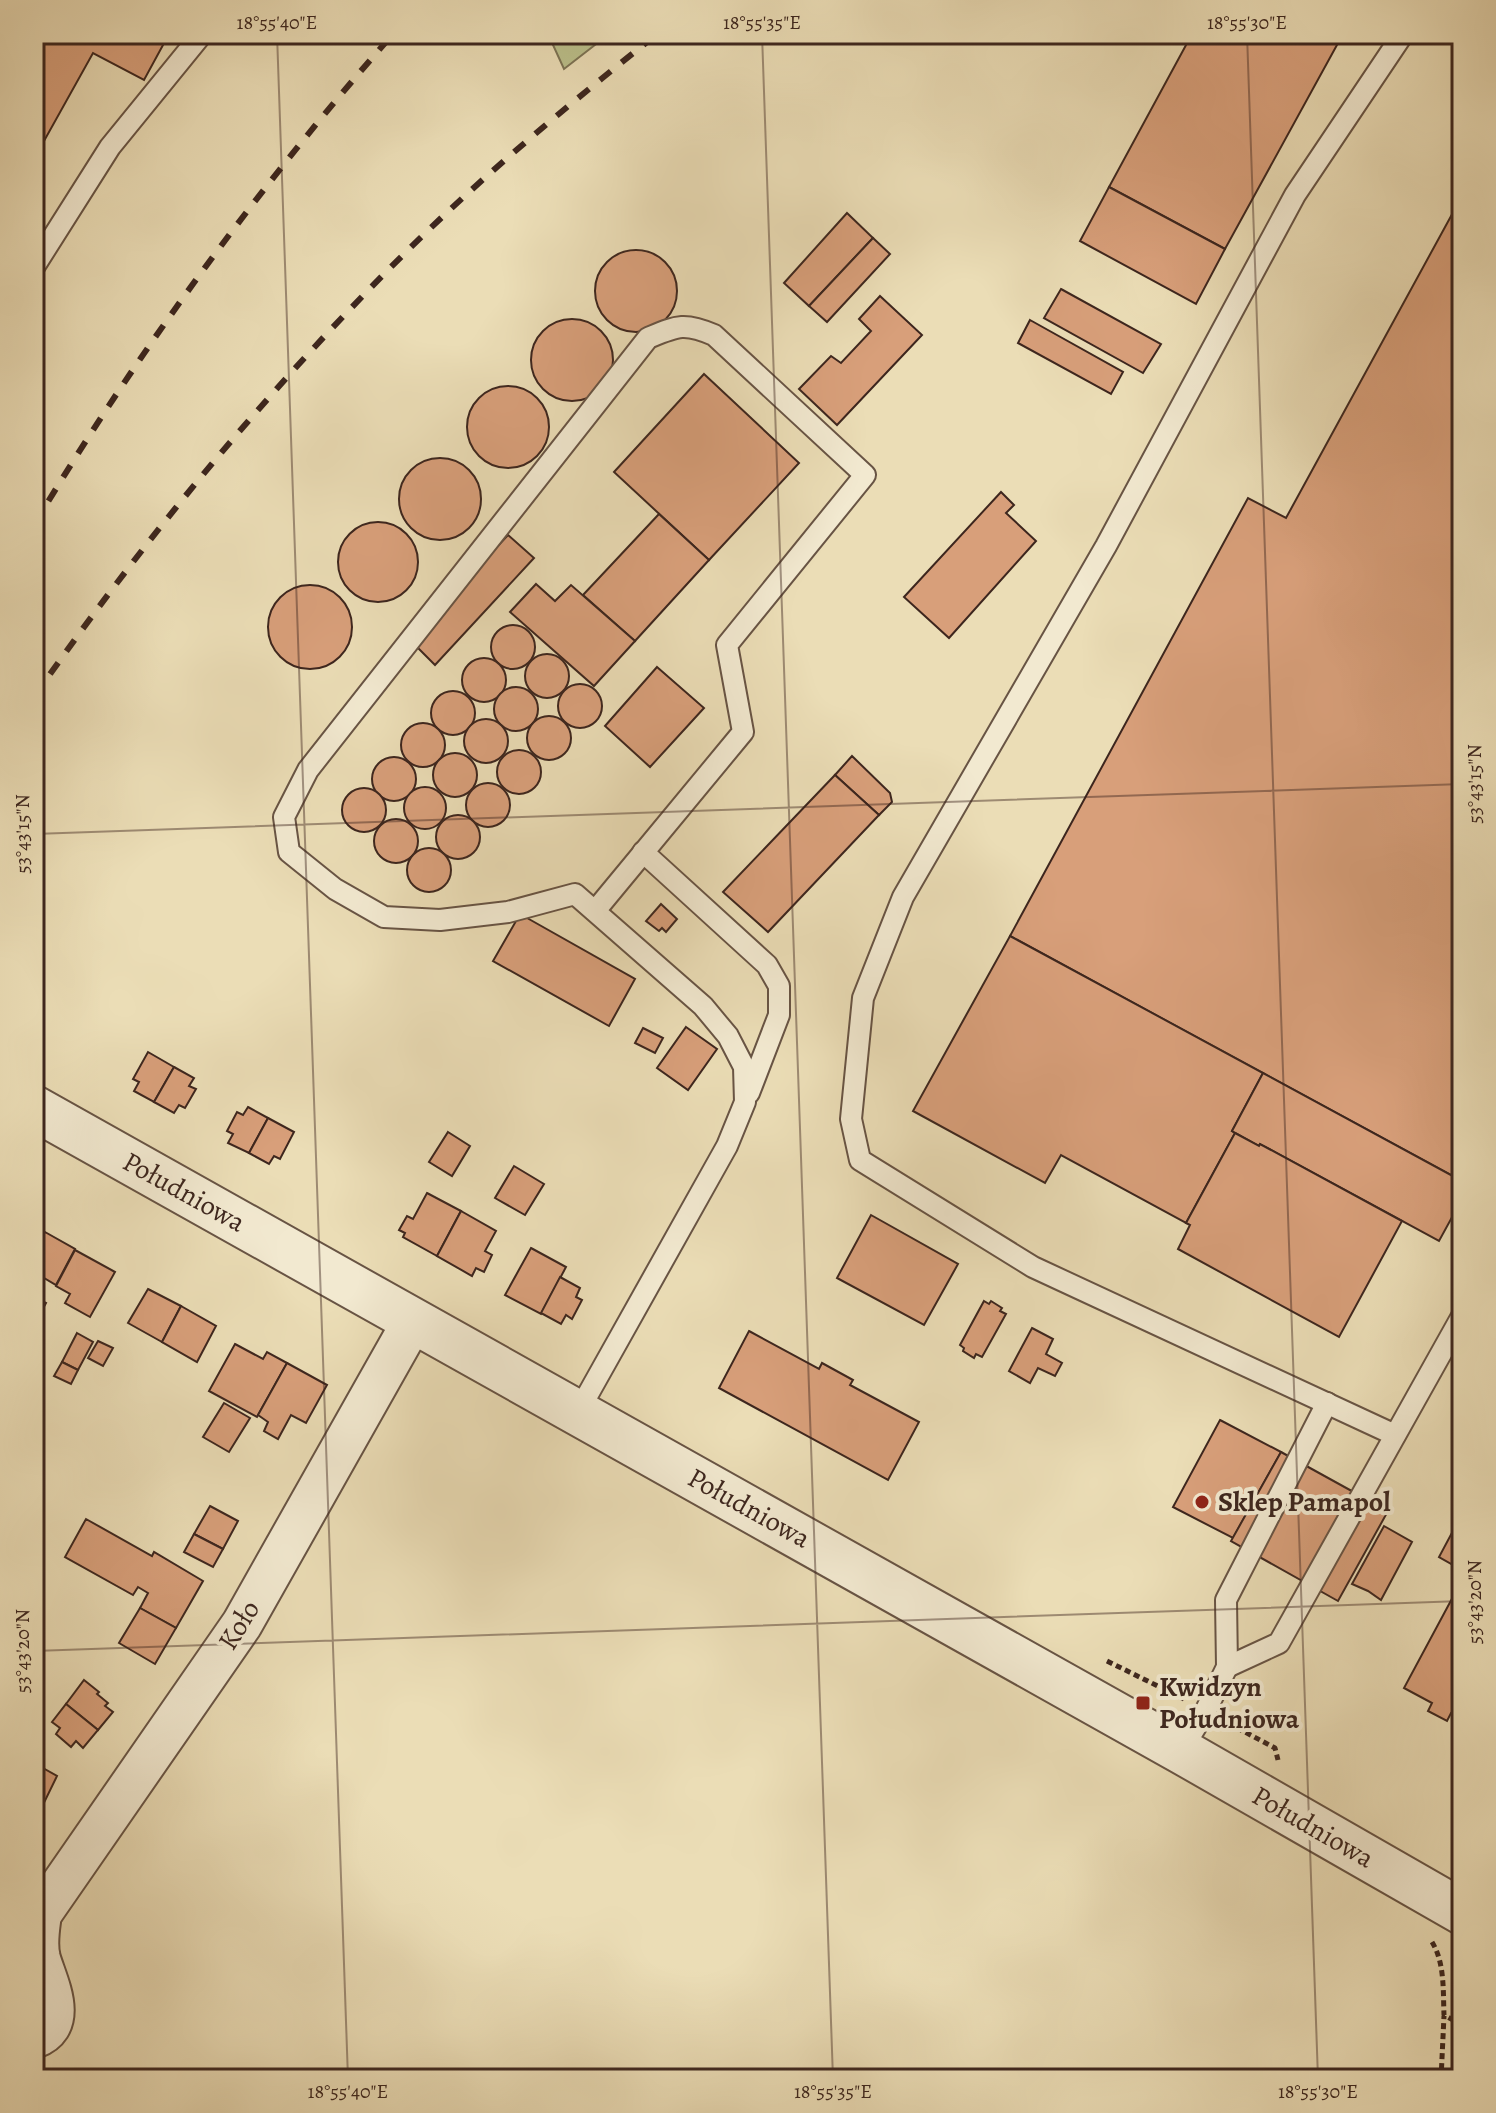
<svg xmlns="http://www.w3.org/2000/svg" width="1496" height="2113" viewBox="0 0 1496 2113" font-family="Alegreya,serif">
<style>
.green{fill:#bbc08b;stroke:#7c7354;stroke-width:2}
.building{fill:#d89f7a;stroke:#3d261e;stroke-width:2}
.lines{fill:none;stroke-linecap:round;stroke-linejoin:round}
.service-casing{stroke:#685444;stroke-width:24}
.minor-casing{stroke:#685444;stroke-width:44}
.tertiary-casing{stroke:#685444;stroke-width:48}
.path{stroke:#3d261e;stroke-width:5;stroke-dasharray:6 4;stroke-linecap:butt}
.service{stroke:#f2e9d0;stroke-width:20}
.minor{stroke:#f2e9d0;stroke-width:40}
.tertiary{stroke:#f2e9d0;stroke-width:44}
.rail{stroke:#3d261e;stroke-width:6;stroke-dasharray:14 14;stroke-linecap:butt}
.ticks{fill:none;stroke:#3d261e;stroke-width:2;stroke-opacity:0.45}
.poi-dot{fill:#8f2418;stroke:#f2e9d0;stroke-width:3}
.labels{text-anchor:middle;dominant-baseline:central;stroke-width:8;stroke-linejoin:round;paint-order:stroke}
.street-label{font-size:28px;fill:#3d261e;stroke:#f2e9d0}
.poi-label{font-size:28px;font-weight:bold;fill:#3d261e;stroke:#f2e9d0;text-anchor:start}
.neatline{fill:none;stroke:#3d261e;stroke-width:3}
.ticks-label{font-size:20px;text-anchor:middle;fill:#3d261e}
</style>
<rect width="100%" height="100%" fill="#ebddb6"/>
<filter id="stains"><feTurbulence type="fractalNoise" baseFrequency=".0025" numOctaves="4"/><feColorMatrix values="0 0 0 0 .2 0 0 0 0 .09 0 0 0 0 .02 0 0 0 .5 -.17"/></filter>
<radialGradient id="worn" r=".72"><stop offset=".6" stop-color="#630" stop-opacity="0"/><stop offset="1" stop-color="#630" stop-opacity=".3"/></radialGradient>
<polygon class="green" points="548,34 609,34 564,69"/>
<g class="building">
<polygon points="34,34 169,34 144,80 93,53 34,159"/>
<polygon points="1192,34 1343,34 1225,249 1109,187"/>
<polygon points="1109,187 1225,249 1196,304 1080,241"/>
<polygon points="1462,196 1462,1181 1010,936 1248,498 1286,518"/>
<polygon points="847,213 873,238 809,306 784,283"/>
<polygon points="873,238 890,254 827,322 809,306"/>
<circle cx="636" cy="291" r="41"/>
<polygon points="1061,289 1161,344 1143,373 1044,318"/>
<polygon points="880,296 922,335 837,425 799,389 831,356 841,363 871,331 859,319"/>
<circle cx="572" cy="360" r="41"/>
<polygon points="1030,320 1123,372 1111,394 1018,343"/>
<polygon points="704,374 799,463 709,560 614,472"/>
<circle cx="508" cy="427" r="41"/>
<circle cx="440" cy="499" r="41"/>
<polygon points="1001,492 1014,505 1006,513 1036,541 949,638 904,597"/>
<polygon points="659,514 709,560 635,641 583,595"/>
<circle cx="378" cy="562" r="40"/>
<polygon points="508,535 534,558 435,665 410,640"/>
<polygon points="536,584 555,601 571,585 635,641 594,686 510,612"/>
<circle cx="310" cy="627" r="42"/>
<circle cx="513" cy="647" r="22"/>
<circle cx="547" cy="676" r="22"/>
<circle cx="484" cy="680" r="22"/>
<polygon points="657,667 704,708 650,767 605,726"/>
<circle cx="580" cy="706" r="22"/>
<circle cx="516" cy="709" r="22"/>
<circle cx="453" cy="713" r="22"/>
<circle cx="549" cy="738" r="22"/>
<circle cx="486" cy="741" r="22"/>
<circle cx="423" cy="745" r="22"/>
<circle cx="519" cy="772" r="22"/>
<circle cx="455" cy="775" r="22"/>
<polygon points="852,756 890,793 892,802 879,815 835,775"/>
<circle cx="394" cy="779" r="22"/>
<polygon points="835,775 879,815 768,932 723,892"/>
<circle cx="488" cy="805" r="22"/>
<circle cx="425" cy="808" r="21"/>
<circle cx="364" cy="810" r="22"/>
<circle cx="458" cy="837" r="22"/>
<circle cx="396" cy="841" r="22"/>
<circle cx="429" cy="870" r="22"/>
<polygon points="661,904 677,919 666,932 662,928 659,931 646,921"/>
<polygon points="520,914 635,979 609,1026 493,961"/>
<polygon points="1010,936 1263,1073 1232,1131 1235,1133 1186,1223 1061,1155 1045,1183 913,1111"/>
<polygon points="686,1027 717,1049 688,1090 657,1068"/>
<polygon points="643,1028 663,1038 655,1053 635,1043"/>
<polygon points="148,1052 174,1067 154,1102 134,1091 139,1082 133,1079"/>
<polygon points="174,1067 194,1078 189,1086 196,1089 185,1108 179,1105 174,1113 154,1102"/>
<polygon points="1263,1073 1462,1181 1462,1199 1439,1241 1260,1144 1259,1146 1232,1131"/>
<polygon points="248,1107 268,1118 249,1153 228,1143 233,1134 227,1131 237,1112 243,1115"/>
<polygon points="268,1118 294,1132 280,1159 274,1156 269,1164 249,1153"/>
<polygon points="448,1132 470,1146 452,1176 429,1162"/>
<polygon points="1235,1133 1259,1146 1260,1144 1402,1221 1339,1337 1178,1249 1190,1225 1186,1223"/>
<polygon points="514,1166 544,1184 525,1215 495,1198"/>
<polygon points="427,1193 461,1211 437,1256 403,1237 405,1233 399,1230 407,1216 413,1219"/>
<polygon points="461,1211 496,1231 485,1251 492,1255 484,1272 476,1268 472,1276 437,1256"/>
<polygon points="871,1215 958,1264 924,1325 837,1278"/>
<polygon points="45,1232 75,1249 56,1285 34,1272 34,1250"/>
<polygon points="531,1248 566,1267 541,1314 505,1295"/>
<polygon points="75,1250 115,1272 90,1317 65,1303 70,1294 56,1286"/>
<polygon points="560,1277 580,1288 576,1297 582,1300 572,1319 566,1315 561,1324 541,1313"/>
<polygon points="148,1289 181,1306 162,1342 128,1323"/>
<polygon points="34,1297 46,1303 37,1320 34,1318"/>
<polygon points="984,1301 989,1304 991,1301 1002,1308 1000,1311 1006,1314 982,1357 976,1354 974,1358 963,1351 964,1348 960,1345"/>
<polygon points="181,1306 216,1326 197,1362 162,1342"/>
<polygon points="1032,1328 1053,1339 1046,1354 1062,1363 1055,1376 1038,1368 1030,1383 1009,1371"/>
<polygon points="749,1331 819,1369 822,1363 853,1380 850,1385 919,1422 888,1480 719,1388"/>
<polygon points="77,1333 93,1342 78,1370 62,1362"/>
<polygon points="98,1341 113,1348 103,1366 88,1358"/>
<polygon points="235,1344 263,1359 267,1352 287,1363 257,1417 209,1391"/>
<polygon points="62,1362 78,1370 71,1384 54,1376"/>
<polygon points="287,1363 327,1385 306,1423 291,1415 278,1439 264,1431 268,1422 258,1415"/>
<polygon points="224,1403 250,1418 229,1452 203,1437"/>
<polygon points="1220,1420 1281,1452 1233,1538 1173,1507"/>
<polygon points="1281,1452 1388,1511 1338,1601 1231,1541"/>
<polygon points="34,1503 41,1507 34,1519"/>
<polygon points="210,1506 238,1521 223,1549 194,1534"/>
<polygon points="1462,1514 1462,1570 1439,1557"/>
<polygon points="86,1519 152,1556 154,1552 203,1581 176,1628 140,1608 148,1593 138,1587 133,1595 65,1557"/>
<polygon points="1384,1526 1412,1542 1381,1600 1368,1591 1352,1584"/>
<polygon points="194,1534 223,1549 213,1567 184,1552"/>
<polygon points="1462,1580 1462,1719 1451,1713 1447,1721 1428,1711 1432,1703 1404,1688"/>
<polygon points="140,1608 176,1628 155,1664 119,1643"/>
<polygon points="84,1680 99,1692 97,1694 108,1703 105,1706 113,1712 98,1730 66,1704"/>
<polygon points="66,1704 98,1730 83,1748 76,1741 71,1747 56,1734 60,1728 52,1722"/>
<polygon points="34,1763 57,1776 39,1813 34,1811"/>
</g>
<g class="lines">
<defs>
<g id="service">
<polyline points="34,267 110,147 202,34"/>
<polyline points="643,852 767,965 779,986 779,1015 749,1093"/>
<path d="M578,1412L727,1146L745,1102L744,1067L728,1036L703,1006L575,894L508,912L440,920L384,917L335,889L289,852L284,817L308,770L648,338C677,326 684,322 714,335L865,475L727,645L743,732L595,911"/>
<polyline points="1395,1435 1033,1267 860,1160 851,1119 863,998 903,897 1106,546 1295,195 1403,34"/>
<polyline points="1227,1667 1279,1643 1462,1316"/>
<polyline points="1181,1751 1206,1710 1227,1667 1226,1600 1327,1403"/>
</g>
<g id="minor">
<polyline points="34,1929 41,1914 242,1624 413,1321"/>
<path d="M34,2038C70,2025 47,1983 40,1959C36,1944 39,1929 41,1914"/>
</g>
<polyline id="tertiary" points="34,1108 1181,1751 1462,1912"/>
</defs>
<use href="#service" class="service-casing"/>
<use href="#minor" class="minor-casing"/>
<use href="#tertiary" class="tertiary-casing"/>
<g class="path">
<polyline points="1107,1661 1184,1699"/>
<polyline points="1228,1723 1275,1748 1278,1760"/>
<path d="M1432,1942C1445,1963 1443,1992 1444,2015L1462,2025"/>
<polyline points="1441,2079 1444,2016"/>
</g>
<use href="#service" class="service"/>
<use href="#minor" class="minor"/>
<use href="#tertiary" class="tertiary"/>
<g class="rail">
<path d="M34,525C138,351 259,186 393,34"/>
<path d="M34,697C146,536 271,386 410,248C488,171 572,102 657,34"/>
</g>
</g>
<path class="ticks" d="M277,34L348,2079M762,34L833,2079M1247,34L1318,2079M34,834L1462,784M34,1651L1462,1601"/>
<g class="poi-dot">
<circle cx="1202" cy="1502" r="8"/>
<rect x="1135" y="1695" width="16" height="16" rx="4"/>
</g>
<g class="labels">
<g class="street-label">
<text transform="translate(184 1192) rotate(29)">Południowa</text>
<text transform="translate(749 1508) rotate(29)">Południowa</text>
<text transform="translate(239 1625) rotate(-58)">Koło</text>
<text transform="translate(1313 1827) rotate(30)">Południowa</text>
</g>
<g class="poi-label">
<text x="1218" y="1502">Sklep Pamapol</text>
<text x="1159" y="1687">Kwidzyn<tspan x="1159" dy="32">Południowa</tspan></text>
</g>
</g>
<rect width="1496" height="2113" fill="none" stroke="#ebddb6" stroke-width="88"/>
<rect x="44" y="44" width="1408" height="2025" class="neatline"/>
<g class="ticks-label">
<text x="277" y="29">18°55'40"E</text>
<text x="762" y="29">18°55'35"E</text>
<text x="1247" y="29">18°55'30"E</text>
<text transform="translate(1474 784) rotate(-90)" y="7">53°43'15"N</text>
<text transform="translate(22 834) rotate(-90)" y="7">53°43'15"N</text>
<text transform="translate(1474 1602) rotate(-90)" y="7">53°43'20"N</text>
<text transform="translate(22 1651) rotate(-90)" y="7">53°43'20"N</text>
<text x="348" y="2098">18°55'40"E</text>
<text x="833" y="2098">18°55'35"E</text>
<text x="1318" y="2098">18°55'30"E</text>
</g>
<rect width="100%" height="100%" filter="url(#stains)"/>
<rect width="100%" height="100%" fill="url(#worn)"/>
</svg>
